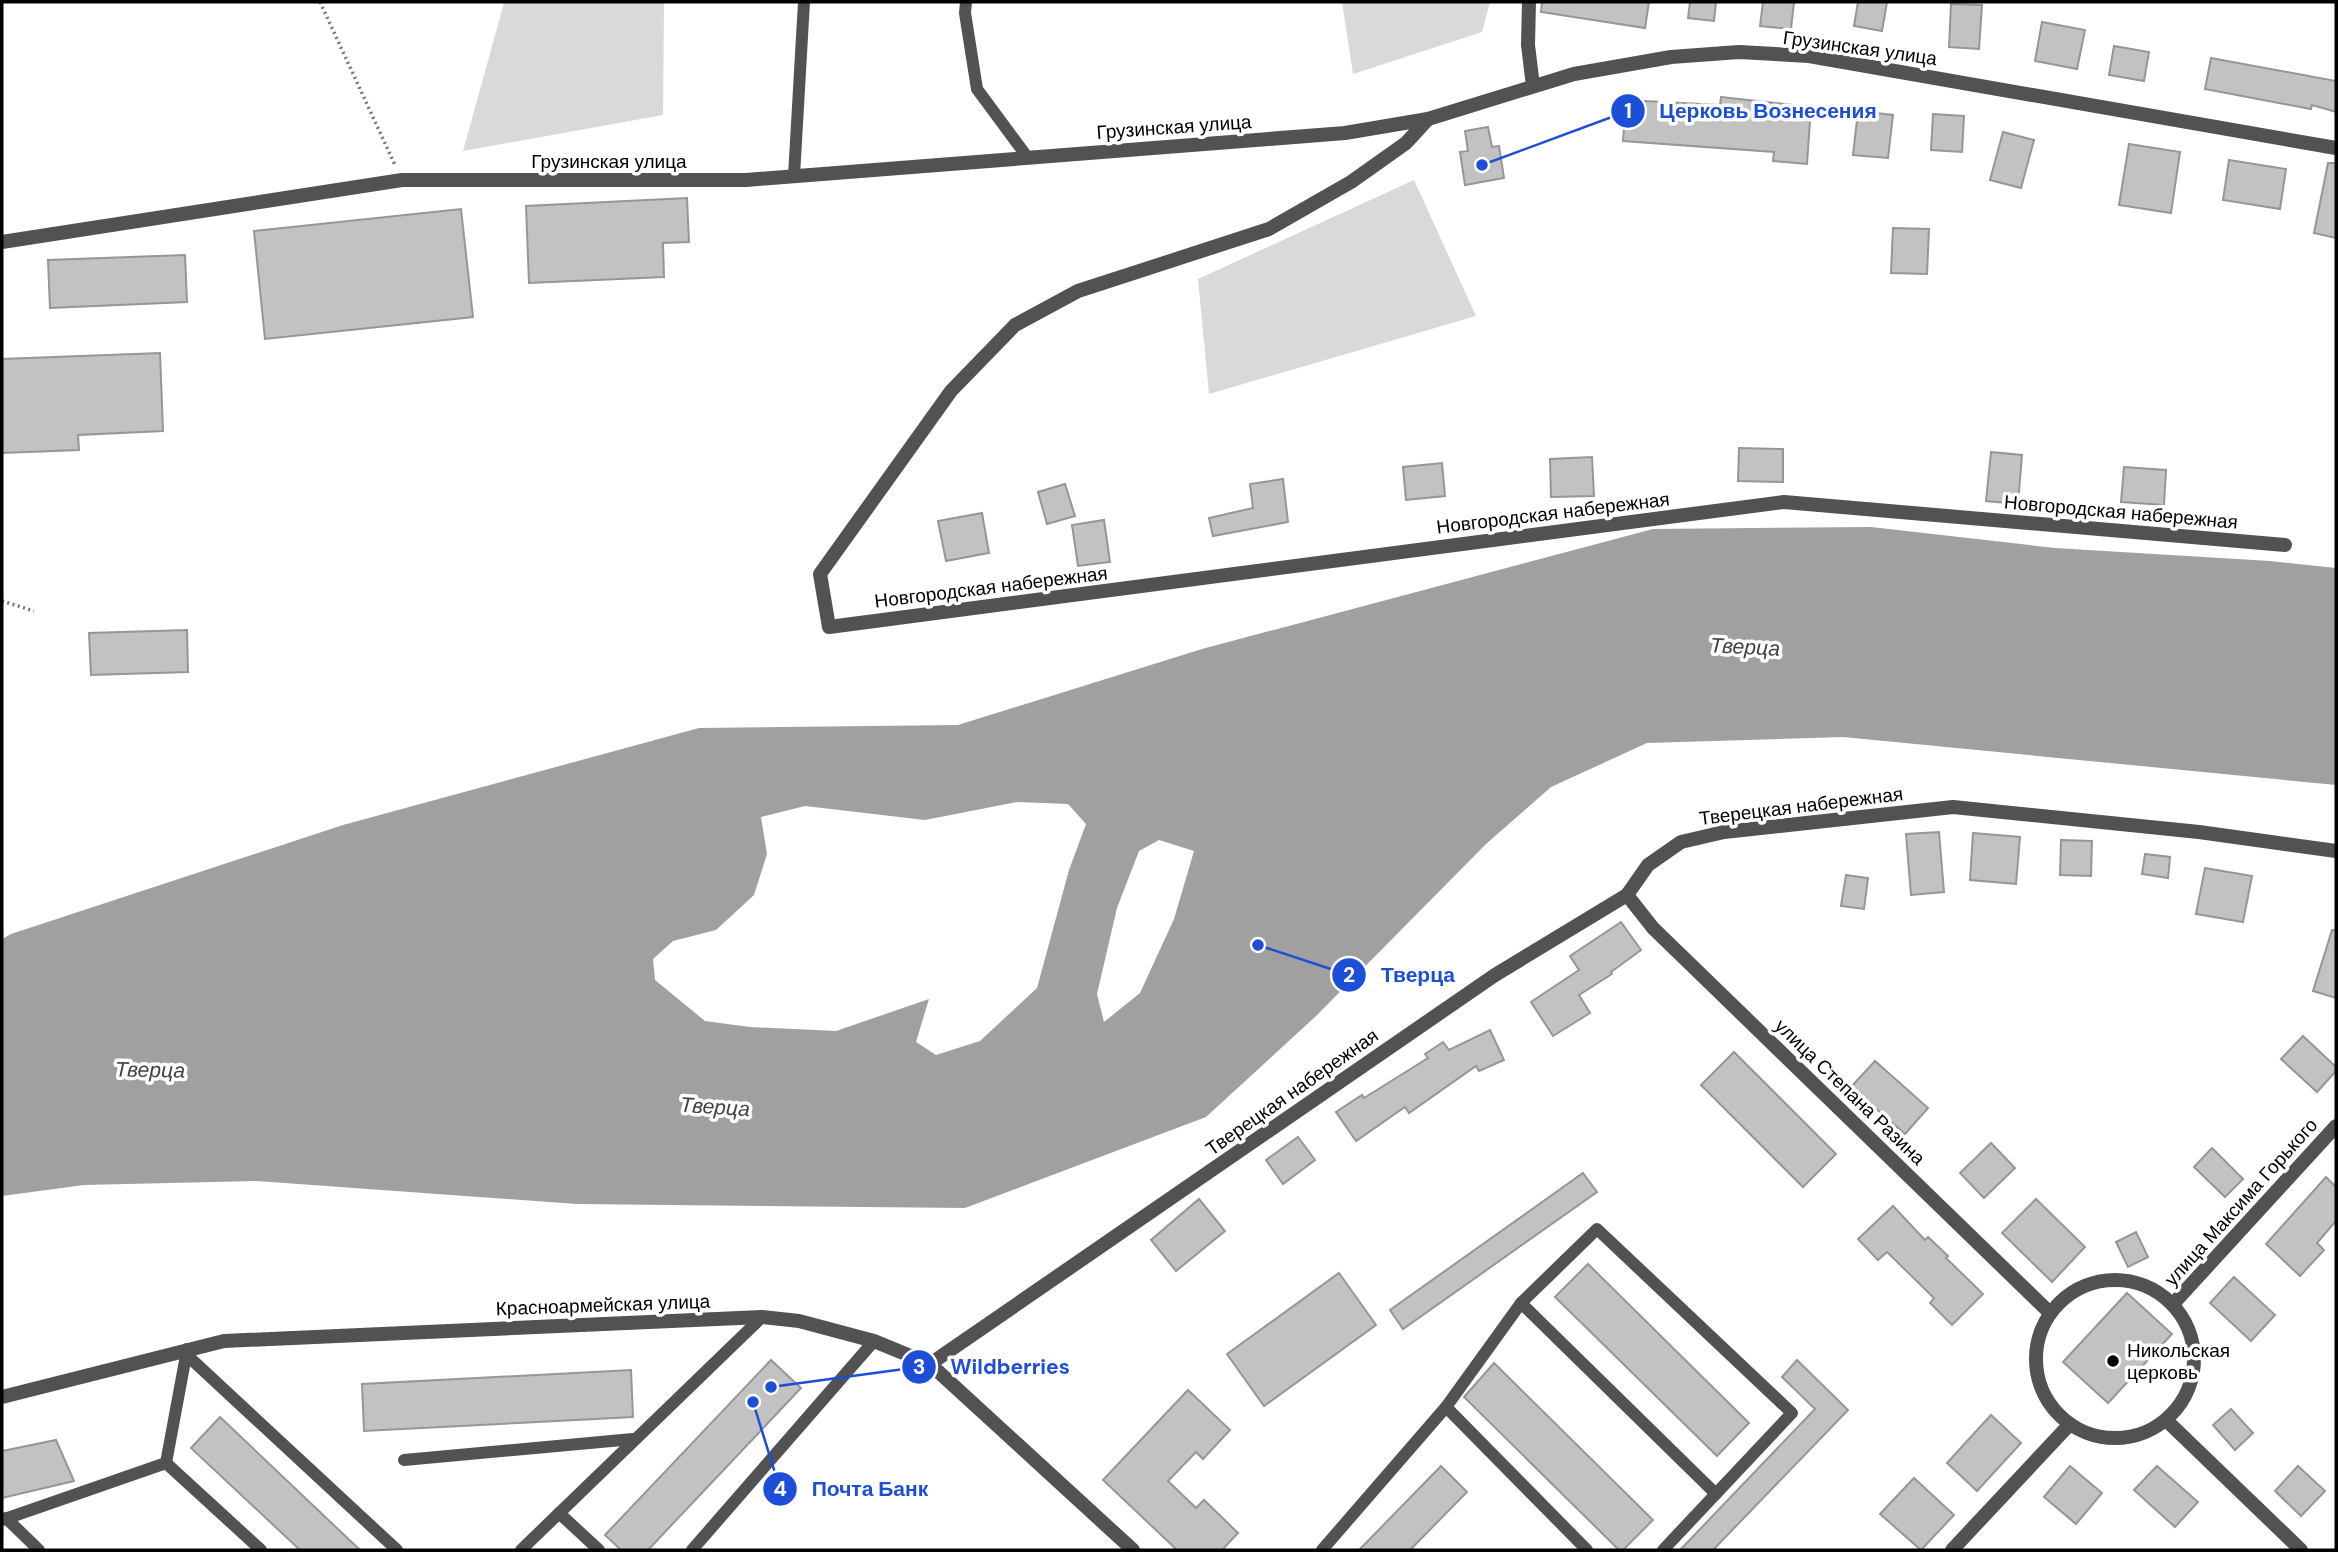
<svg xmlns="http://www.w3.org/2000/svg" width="2338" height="1552" viewBox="0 0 2338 1552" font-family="'DM Sans',sans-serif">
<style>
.green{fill:#d9d9d9}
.water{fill:#a0a0a0;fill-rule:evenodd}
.building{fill:#c2c2c2;stroke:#969696;stroke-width:2}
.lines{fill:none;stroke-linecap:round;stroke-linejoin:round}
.path{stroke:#747474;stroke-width:3.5;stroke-dasharray:2 3.5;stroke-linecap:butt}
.lane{stroke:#525252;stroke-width:12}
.street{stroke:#525252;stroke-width:14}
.poi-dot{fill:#000;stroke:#fff;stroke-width:2.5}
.labels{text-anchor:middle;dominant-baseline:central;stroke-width:7;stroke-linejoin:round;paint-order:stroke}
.street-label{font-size:19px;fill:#000;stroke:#fff}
.poi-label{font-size:19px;fill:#000;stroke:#fff;text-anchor:start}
.water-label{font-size:21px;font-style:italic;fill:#414141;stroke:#fff}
.leader{fill:none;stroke:#1d4ed8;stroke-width:2.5}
.callout-dot{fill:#1d4ed8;stroke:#fff;stroke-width:2.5}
.mark-label{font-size:21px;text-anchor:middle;font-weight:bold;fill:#fff}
.callout-label{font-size:21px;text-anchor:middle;font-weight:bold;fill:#1d4ed8;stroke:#fff;stroke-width:7;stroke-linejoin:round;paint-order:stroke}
</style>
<rect width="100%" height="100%" fill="#fff"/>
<g class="green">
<polygon points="506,2 664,2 663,115 463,151 504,3"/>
<polygon points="1342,2 1490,2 1482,32 1353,74"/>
<polygon points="1414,180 1476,316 1209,394 1198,279"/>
</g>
<path class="water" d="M1871,527L2055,548L2270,561L2336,568V785L1843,737L1647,743L1551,787L1486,844L1316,1016L1206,1117L965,1208L577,1204L257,1181L84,1185L2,1196V939L11,934L343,825L699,728L958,725L1202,649L1653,529ZM1017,802L1068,804L1086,824L1069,870L1037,988L980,1041L936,1055L916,1042L929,999L836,1031L750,1027L705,1021L655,980L653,959L673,941L716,930L754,895L767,854L761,817L805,806L925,820ZM1159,840L1194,851L1174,919L1140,993L1104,1022L1097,994L1117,908L1139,851Z"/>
<g class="building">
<polygon points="1542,2 1649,2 1645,28 1541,12"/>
<polygon points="1690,2 1716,2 1714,21 1688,18"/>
<polygon points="1763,2 1794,2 1791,29 1760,26"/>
<polygon points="1858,2 1887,2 1882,31 1854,26"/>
<polygon points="1951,4 1982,5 1979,49 1949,47"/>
<polygon points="2042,22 2085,30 2077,69 2035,61"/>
<polygon points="2114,46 2149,52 2144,81 2109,75"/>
<polygon points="2211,58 2336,81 2336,112 2312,105 2311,109 2205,89"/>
<polygon points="1721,97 1811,107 1807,164 1773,161 1774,152 1623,141 1626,100 1720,105"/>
<polygon points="1858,111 1893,115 1888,158 1853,155"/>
<polygon points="1933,114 1964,116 1962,152 1931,150"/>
<polygon points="1488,127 1492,147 1499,146 1504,178 1465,185 1460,152 1468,151 1465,131"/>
<polygon points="2003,132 2034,140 2021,188 1990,180"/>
<polygon points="2129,144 2180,152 2171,213 2119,205"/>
<polygon points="2229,160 2286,169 2280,209 2223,200"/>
<polygon points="2328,163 2336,163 2336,238 2314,233"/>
<polygon points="687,198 689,242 663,243 664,277 529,283 526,206"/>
<polygon points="461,209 473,317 265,339 254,231"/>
<polygon points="1893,228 1929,229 1927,274 1891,273"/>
<polygon points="185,255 187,302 50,308 48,260"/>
<polygon points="160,353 163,431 78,435 79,450 2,453 2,359"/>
<polygon points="1739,448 1783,449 1783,482 1738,481"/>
<polygon points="1991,452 2022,455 2018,504 1986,501"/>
<polygon points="1592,457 1594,496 1551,497 1550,459"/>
<polygon points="1442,463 1445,496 1406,500 1403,467"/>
<polygon points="2124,467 2166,470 2164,505 2121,502"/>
<polygon points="1283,479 1288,522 1213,536 1209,518 1253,508 1250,484"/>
<polygon points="1065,484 1075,516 1047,524 1038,492"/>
<polygon points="982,513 989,553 946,561 938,521"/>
<polygon points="1104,520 1110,562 1078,566 1072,525"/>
<polygon points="187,630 188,672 91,675 89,633"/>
<polygon points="1939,832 1944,892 1911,895 1906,834"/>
<polygon points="1973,833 2020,837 2016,884 1970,880"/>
<polygon points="2061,840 2092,841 2091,876 2060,875"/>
<polygon points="2145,854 2170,857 2168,878 2142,874"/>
<polygon points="2205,868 2252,876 2243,922 2196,914"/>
<polygon points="1846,875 1868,878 1864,909 1841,906"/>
<polygon points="1621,922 1641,950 1611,972 1612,974 1579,995 1590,1013 1553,1036 1531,1002 1579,970 1570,956"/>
<polygon points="2332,930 2336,930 2336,998 2313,991"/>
<polygon points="1490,1030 1504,1060 1479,1071 1476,1066 1409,1113 1405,1107 1356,1141 1336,1112 1362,1095 1364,1098 1428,1058 1425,1054 1443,1042 1449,1050"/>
<polygon points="2303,1036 2336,1067 2336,1071 2317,1092 2281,1059"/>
<polygon points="1734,1052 1836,1154 1803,1187 1701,1085"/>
<polygon points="1875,1061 1928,1108 1905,1134 1851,1087"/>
<polygon points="1298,1137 1315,1160 1283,1184 1266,1160"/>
<polygon points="1991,1143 2015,1168 1984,1198 1960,1173"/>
<polygon points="2212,1148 2243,1179 2225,1197 2194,1167"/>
<polygon points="1583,1173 1597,1192 1403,1329 1390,1310"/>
<polygon points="2326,1177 2336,1187 2336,1221 2317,1243 2324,1250 2300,1276 2266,1244"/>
<polygon points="1199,1199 1225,1231 1176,1271 1151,1240"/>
<polygon points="2036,1199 2085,1247 2052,1282 2002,1233"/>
<polygon points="1893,1206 1925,1240 1928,1237 1948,1256 1946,1258 1983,1294 1952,1325 1930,1303 1934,1298 1887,1252 1878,1260 1858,1239"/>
<polygon points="2136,1232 2148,1257 2128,1267 2116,1242"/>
<polygon points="1588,1264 1749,1423 1717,1456 1555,1297"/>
<polygon points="1339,1273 1376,1325 1264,1406 1227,1354"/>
<polygon points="2234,1277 2275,1315 2251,1341 2210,1303"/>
<polygon points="2127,1293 2172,1334 2108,1403 2063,1362"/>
<polygon points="771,1360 801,1388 648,1550 621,1550 605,1535"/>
<polygon points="1797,1360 1848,1410 1713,1550 1680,1550 1815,1409 1782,1377"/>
<polygon points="1494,1363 1653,1520 1623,1550 1619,1550 1464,1397"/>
<polygon points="631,1370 633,1417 364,1431 362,1384"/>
<polygon points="1188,1390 1230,1430 1203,1459 1196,1452 1168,1481 1196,1508 1204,1500 1238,1533 1222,1550 1177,1550 1103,1480"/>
<polygon points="2231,1409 2253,1433 2235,1450 2213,1425"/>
<polygon points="1991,1415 2021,1443 1977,1491 1947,1463"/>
<polygon points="220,1417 360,1550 300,1550 191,1448"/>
<polygon points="56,1440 74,1481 2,1498 2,1451"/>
<polygon points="1441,1466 1467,1492 1410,1550 1359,1550"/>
<polygon points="2070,1466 2102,1493 2076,1524 2044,1497"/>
<polygon points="2157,1466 2198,1502 2175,1527 2134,1490"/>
<polygon points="2298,1466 2325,1491 2301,1516 2275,1491"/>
<polygon points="1914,1478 1954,1515 1921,1550 1880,1514"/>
</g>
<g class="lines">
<g class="path">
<polyline points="320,2 395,165"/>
<polyline points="2,601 34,611"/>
</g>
<g class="lane">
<polyline points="966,2 965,13 977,89 1028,158"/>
<polyline points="794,176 804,2"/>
<polyline points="1521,1303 1716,1494"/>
<polyline points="187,1349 190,1358 397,1550"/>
<polyline points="1446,1407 1521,1303 1597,1229 1792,1413 1663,1550"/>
<polyline points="404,1460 633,1439"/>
<polyline points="166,1463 261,1550"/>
<polyline points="559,1513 599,1550"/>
<polyline points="6,1518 39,1550"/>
<polyline points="2,1520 166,1463 187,1350"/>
<polyline points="521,1550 762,1317"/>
<polyline points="692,1550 874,1341"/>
<polyline points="1322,1550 1446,1407 1587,1550"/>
</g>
<g class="street">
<polyline points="1529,2 1528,45 1533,86"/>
<polyline points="1428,119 1406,143 1351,182 1269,229 1078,291 1015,325 951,391 820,574 829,627 1784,502 2285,545"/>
<polyline points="2,242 402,180 746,180 1345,133 1428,119 1574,74 1671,57 1739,52 1809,56 2336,148"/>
<polyline points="1627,895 1653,928 2050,1313"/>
<circle cx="2115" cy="1359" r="79"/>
<polyline points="2173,1304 2336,1126"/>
<polyline points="930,1364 1495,975 1627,895 1648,865 1681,842 1724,832 1953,807 2199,832 2336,851"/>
<polyline points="2,1397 224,1341 762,1317 799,1321 874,1341 930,1364 1133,1550"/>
<polyline points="2166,1420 2301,1550"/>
<polyline points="1952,1550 2070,1424"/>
</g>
</g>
<circle class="poi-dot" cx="2113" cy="1361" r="7"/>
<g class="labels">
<g class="street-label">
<text transform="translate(1860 48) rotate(8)">Грузинская улица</text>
<text transform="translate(1174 127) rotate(-4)">Грузинская улица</text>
<text x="609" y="161">Грузинская улица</text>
<text transform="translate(2121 512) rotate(5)">Новгородская набережная</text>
<text transform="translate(1553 513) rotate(-7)">Новгородская набережная</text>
<text transform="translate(991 587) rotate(-7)">Новгородская набережная</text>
<text transform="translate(1801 806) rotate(-7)">Тверецкая набережная</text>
<text transform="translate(1292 1092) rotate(-35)">Тверецкая набережная</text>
<text transform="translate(1850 1092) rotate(44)">улица Степана Разина</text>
<text transform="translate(2241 1202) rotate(-48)">улица Максима Горького</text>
<text transform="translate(603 1305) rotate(-2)">Красноармейская улица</text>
</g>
<g class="poi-label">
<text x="2127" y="1350">Никольская<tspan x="2127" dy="22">церковь</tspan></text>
</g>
<g class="water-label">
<text transform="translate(1745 647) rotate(3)">Тверца</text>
<text transform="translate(150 1070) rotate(1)">Тверца</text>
<text transform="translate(715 1107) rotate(4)">Тверца</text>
</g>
</g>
<path class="leader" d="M1482 165L1628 111M1258 945L1349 975M771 1387L919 1367M753 1402L780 1489"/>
<g class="callout-dot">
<circle cx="1482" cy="165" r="7"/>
<circle cx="1258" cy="945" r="7"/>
<circle cx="771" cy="1387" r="7"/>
<circle cx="753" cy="1402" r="7"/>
<circle cx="1628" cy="111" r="18"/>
<circle cx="1349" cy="975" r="18"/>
<circle cx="919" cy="1367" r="18"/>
<circle cx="780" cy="1489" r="18"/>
</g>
<g class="mark-label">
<text x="1628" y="118">1</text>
<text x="1349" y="982">2</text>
<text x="919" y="1374">3</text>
<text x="780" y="1496">4</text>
</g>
<g class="callout-label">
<text x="1768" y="118">Церковь Вознесения</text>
<text x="1418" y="982">Тверца</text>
<text x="1010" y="1374">Wildberries</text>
<text x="870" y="1496">Почта Банк</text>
</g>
<rect width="2338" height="1552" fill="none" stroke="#000000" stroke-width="7"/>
</svg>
